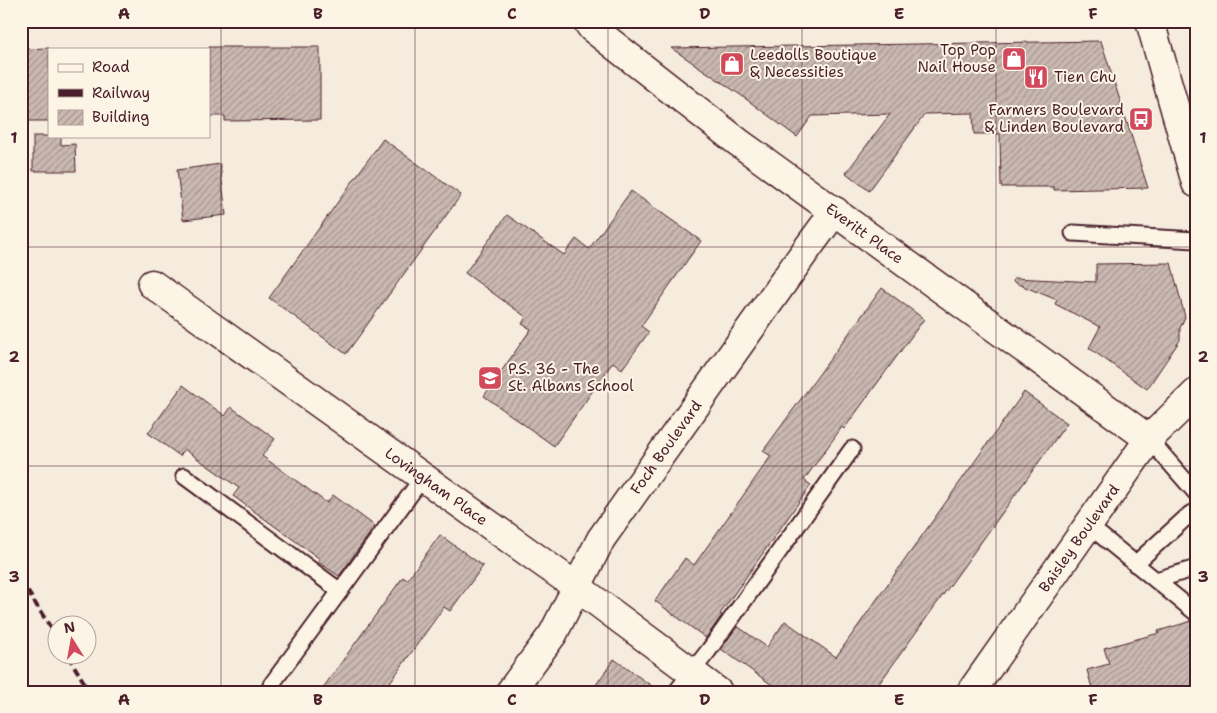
<svg xmlns="http://www.w3.org/2000/svg" width="1217" height="713" viewBox="0 0 1217 713" font-family="'Shantell Sans',sans-serif">
<style>
.building{fill:url(#building-hatch);stroke:#4a1f2b}
.lines{fill:none;stroke-linecap:round;stroke-linejoin:round}
.lane-casing{stroke:#4a1f2b;stroke-width:19}
.street-casing{stroke:#4a1f2b;stroke-width:31}
.secondary-casing{stroke:#4a1f2b;stroke-width:31}
.lane{stroke:#fcf5e5;stroke-width:15}
.street{stroke:#fcf5e5;stroke-width:28}
.secondary{stroke:#fcf5e5;stroke-width:28}
.rail{stroke:#4a1f2b;stroke-width:4;stroke-dasharray:8 4;stroke-linecap:butt}
.grid{fill:none;stroke:#4a1f2b;stroke-width:1;stroke-opacity:0.55}
.labels{text-anchor:middle;dominant-baseline:central;stroke-width:4;stroke-linejoin:round;paint-order:stroke}
.poi-label{font-size:15px;fill:#4a1f2b;stroke:#fcf5e5;text-anchor:start}
.street-label{font-size:15px;fill:#4a1f2b;stroke:#fcf5e5}
.neatline{fill:none;stroke:#4a1f2b;stroke-width:2}
.grid-label{font-size:16px;text-anchor:middle;font-weight:bold;fill:#4a1f2b}
</style>
<defs>
<pattern id="building-hatch" width="6" height="6" patternUnits="userSpaceOnUse" patternTransform="scale(1.25)"><rect width="6" height="6" fill="#cab9b1"/><path d="M-1 1l2-2M0 6l6-6M5 7l2-2" fill="none" stroke="#a69690"/></pattern>
</defs>
<rect width="100%" height="100%" fill="#f5ecde"/>
<filter id="ink" filterUnits="userSpaceOnUse"><feTurbulence type="fractalNoise" baseFrequency=".02" numOctaves="2"/><feDisplacementMap in="SourceGraphic" scale="10" xChannelSelector="R" yChannelSelector="G"/><feConvolveMatrix kernelMatrix="1 2 1 2 8 2 1 2 1" color-interpolation-filters="sRGB"/></filter>
<g filter="url(#ink)">
<g class="building">
<polygon points="1101,41 1148,188 1054,190 1054,187 1001,187 1000,134 974,134 973,113 925,114 869,191 846,173 890,114 812,116 797,137 742,96 671,48"/>
<polygon points="209,47 320,47 320,120 225,121 225,116 209,116"/>
<polygon points="49,48 49,121 21,121 21,49"/>
<polygon points="33,136 61,136 61,145 75,144 76,171 33,171"/>
<polygon points="383,139 461,195 346,354 269,298"/>
<polygon points="220,164 226,215 183,220 177,170"/>
<polygon points="631,191 701,241 641,326 649,332 622,369 613,362 554,446 484,396 531,329 522,324 526,317 465,273 507,215 564,255 576,239 589,249"/>
<polygon points="1171,263 1185,317 1180,328 1180,340 1147,389 1089,348 1100,327 1055,304 1057,300 1013,282 1014,278 1096,282 1096,264"/>
<polygon points="882,288 924,319 844,429 842,427 804,480 811,485 720,614 722,615 706,638 655,601 685,558 694,565 709,544 771,456 763,451"/>
<polygon points="183,385 225,416 231,407 275,439 262,456 327,503 333,495 375,526 339,576 318,562 320,559 233,496 239,488 184,449 180,456 148,433"/>
<polygon points="1024,392 1067,423 873,692 782,692 721,649 737,626 767,647 785,621 836,657"/>
<polygon points="440,535 483,566 450,611 444,607 383,692 320,692 403,577 407,580"/>
<polygon points="1192,621 1196,622 1196,692 1093,692 1087,670 1109,664 1104,648 1159,633 1158,631"/>
<polygon points="614,659 660,692 591,692"/>
</g>
<g class="lines">
<defs>
<g id="lane">
<polyline points="1073,233 1196,240"/>
<polyline points="1149,439 1196,493"/>
<polyline points="184,476 340,591 423,477"/>
<polyline points="1088,525 1196,613"/>
<polyline points="1135,564 1190,514 1196,512"/>
<polyline points="1156,580 1193,569"/>
<polyline points="271,685 340,591"/>
<polyline points="676,692 709,650 852,449"/>
</g>
<g id="street">
<path id="s1" d="M587,21L592,28L738,142L1149,439"/>
<path id="s2" d="M152,284L577,587L718,692"/>
<path id="s3" d="M510,692L553,634L601,539L804,253L835,211"/>
</g>
<g id="secondary">
<polyline points="1150,21 1196,183"/>
<path id="s4" d="M971,692L1149,439L1196,393"/>
</g>
</defs>
<use href="#lane" class="lane-casing"/>
<use href="#street" class="street-casing"/>
<use href="#secondary" class="secondary-casing"/>
<use href="#lane" class="lane"/>
<use href="#street" class="street"/>
<use href="#secondary" class="secondary"/>
<g class="rail">
<polyline points="21,581 58,639"/>
<polyline points="68,656 90,692"/>
<polyline points="21,679 29,692"/>
</g>
</g>
</g>
<path class="grid" d="M221,21V692M415,21V692M608,21V692M802,21V692M996,21V692M21,247H1196M21,466H1196"/>
<defs>
<symbol id="shop-square" viewBox="-11 -11 22 22"><rect x="-9" y="-9" width="18" height="18" rx="4" fill="#d1495b" stroke="#fcf5e5"/><path d="M-5-2.5h2.3a2.7 3.5 0 0 1 5.4 0H5L5.5 6h-11ZM-1.5-2.5h3a1.5 2.3 0 0 0-3 0Z" fill="#fff"/></symbol>
<symbol id="restaurant-square" viewBox="-11 -11 22 22"><rect x="-9" y="-9" width="18" height="18" rx="4" fill="#d1495b" stroke="#fcf5e5"/><path d="M-5-6h1v4h1v-4h1v4h1v-4h1v5L-1.5 .5V6h-2V.5L-5-1ZM5-6V6H3V1.5H1.5Q1.5-4 5-6Z" fill="#fff"/></symbol>
<symbol id="bus-square" viewBox="-11 -11 22 22"><rect x="-9" y="-9" width="18" height="18" rx="4" fill="#d1495b" stroke="#fcf5e5"/><path d="M-5-6H5V4H4V6H2V4H-2V6H-4V4H-5ZM-3.5-4V0h7V-4ZM-3.5 1.2v1.5H-2V1.2ZM2 1.2v1.5H3.5V1.2Z" fill="#fff"/></symbol>
<symbol id="school-square" viewBox="-11 -11 22 22"><rect x="-9" y="-9" width="18" height="18" rx="4" fill="#d1495b" stroke="#fcf5e5"/><path d="M0-5L7-2L0 1L-7-2ZM-4 1L0 2.5L4 1V4Q0 6-4 4Z" fill="#fff"/></symbol>
</defs>
<g fill-rule="evenodd">
<use href="#shop-square" x="1000" y="45" width="28" height="28"/>
<use href="#shop-square" x="718" y="50" width="28" height="28"/>
<use href="#restaurant-square" x="1022" y="63" width="28" height="28"/>
<use href="#bus-square" x="1127" y="105" width="28" height="28"/>
<use href="#school-square" x="476" y="364" width="28" height="28"/>
</g>
<g class="labels">
<g class="poi-label">
<text x="996" y="50" text-anchor="end">Top Pop<tspan x="996" dy="17">Nail House</tspan></text>
<text x="750" y="55">Leedolls Boutique<tspan x="750" dy="17">&amp; Necessities</tspan></text>
<text x="1054" y="77">Tien Chu</text>
<text x="1124" y="110" text-anchor="end">Farmers Boulevard<tspan x="1124" dy="17">&amp; Linden Boulevard</tspan></text>
<text x="508" y="369">P.S. 36 - The<tspan x="508" dy="17">St. Albans School</tspan></text>
</g>
<g class="street-label">
<text stroke="none"><textPath href="#s1" startOffset="350">Everitt Place</textPath></text>
<text stroke="none"><textPath href="#s3" startOffset="291">Foch Boulevard</textPath></text>
<text stroke="none"><textPath href="#s2" startOffset="349">Lovingham Place</textPath></text>
<text stroke="none"><textPath href="#s4" startOffset="188">Baisley Boulevard</textPath></text>
</g>
</g>
<rect width="1217" height="713" fill="none" stroke="#fcf5e5" stroke-width="55"/>
<rect x="48" y="48" width="162" height="90" fill="#fcf5e5" stroke="#b59f9b"/>
<rect x="58" y="64" width="25" height="8" fill="#fcf5e5" stroke="#b59f9b"/>
<text x="92" y="72" font-size="15" fill="#4a1f2b">Road</text>
<rect x="58" y="89" width="25" height="8" fill="#4a1f2b" stroke="#b59f9b"/>
<text x="92" y="98" font-size="15" fill="#4a1f2b">Railway</text>
<rect x="58" y="110" width="25" height="15" fill="url(#building-hatch)" stroke="#b59f9b"/>
<text x="92" y="122" font-size="15" fill="#4a1f2b">Building</text>
<g transform="translate(72 640) rotate(349)"><circle r="24" fill="#fcf5e5" stroke="#b59f9b"/>
<path d="M0-4L9 19L0 12L-9 19Z" fill="#d1495b"/>
<text y="-8" font-size="14" font-weight="bold" text-anchor="middle" fill="#4a1f2b">N</text>
</g>
<rect x="28" y="28" width="1162" height="658" class="neatline"/>
<g class="grid-label">
<text x="124" y="19">A</text>
<text x="318" y="19">B</text>
<text x="512" y="19">C</text>
<text x="705" y="19">D</text>
<text x="899" y="19">E</text>
<text x="1093" y="19">F</text>
<text x="14" y="143">1</text>
<text x="1203" y="143">1</text>
<text x="14" y="362">2</text>
<text x="1203" y="362">2</text>
<text x="14" y="582">3</text>
<text x="1203" y="582">3</text>
<text x="124" y="705">A</text>
<text x="318" y="705">B</text>
<text x="512" y="705">C</text>
<text x="705" y="705">D</text>
<text x="899" y="705">E</text>
<text x="1093" y="705">F</text>
</g>
</svg>
